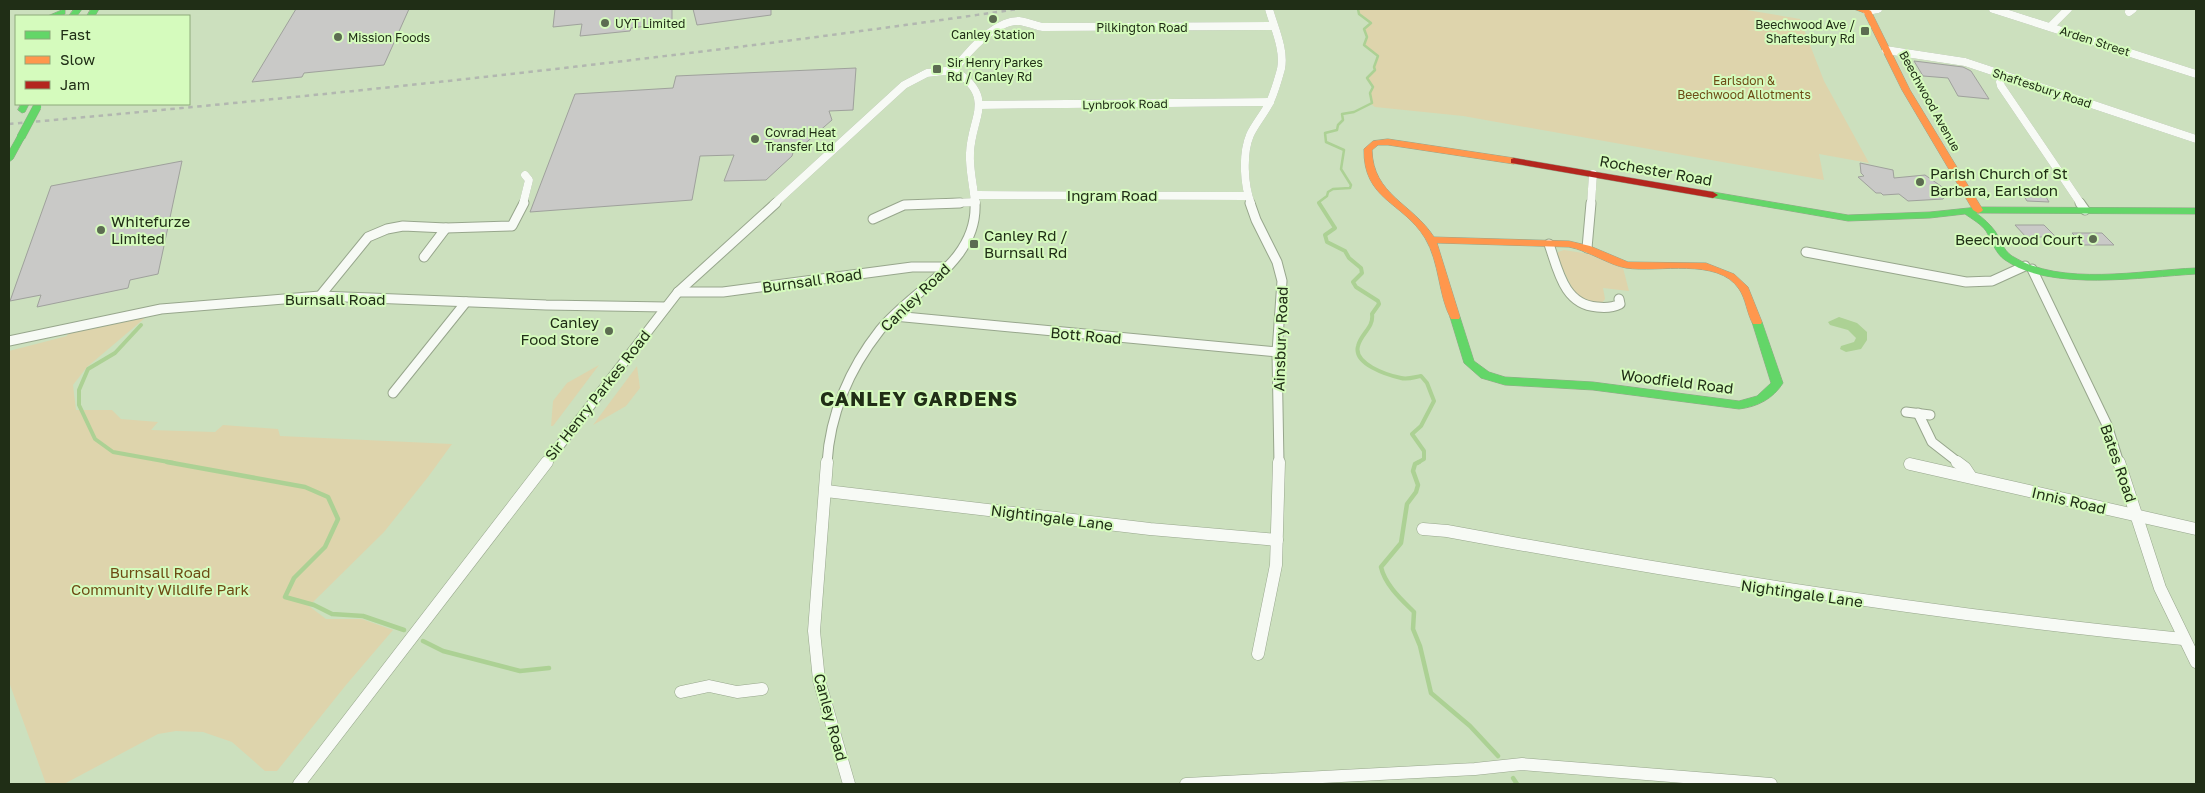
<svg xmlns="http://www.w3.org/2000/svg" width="2205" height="793" viewBox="0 0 2205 793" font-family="'Golos Text',sans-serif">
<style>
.green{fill:#ded4ac}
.water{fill:#acd194}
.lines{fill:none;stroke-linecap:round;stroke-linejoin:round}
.stream-far2{stroke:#acd194;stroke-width:2.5}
.stream-far1{stroke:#acd194;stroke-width:4}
.stream{stroke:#acd194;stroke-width:4.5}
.building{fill:#c9c9c7;stroke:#9fa19c}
.street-far2-casing{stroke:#97a68c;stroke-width:8}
.street-far1-casing{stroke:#97a68c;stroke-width:11}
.street-casing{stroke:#97a68c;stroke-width:13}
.fast-casing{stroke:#97a68c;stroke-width:1}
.slow-casing{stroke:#97a68c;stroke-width:1}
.jam-casing{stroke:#97a68c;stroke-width:1}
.street-far2{stroke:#f7faf5;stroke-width:8}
.street-far1{stroke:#f7faf5;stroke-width:9}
.street{stroke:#f7faf5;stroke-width:12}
.fast{fill:#63d668;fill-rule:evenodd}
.slow{fill:#ff974d;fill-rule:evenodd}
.jam{fill:#b3261e;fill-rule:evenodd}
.rail{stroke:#b2b7b0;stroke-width:2.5;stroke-dasharray:4.5 4.5;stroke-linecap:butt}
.fast-bridge-casing{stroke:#97a68c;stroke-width:9;stroke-linecap:butt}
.fast-bridge{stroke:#63d668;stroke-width:8}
.poi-dot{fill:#5c6c51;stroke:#d5fbbd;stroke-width:2}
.labels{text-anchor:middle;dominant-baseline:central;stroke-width:4;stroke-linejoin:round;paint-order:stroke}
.far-poi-label{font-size:12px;fill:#202e16;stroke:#d5fbbd;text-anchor:start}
.far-street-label{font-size:12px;fill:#202e16;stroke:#d5fbbd}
.far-park-label{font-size:12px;fill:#6d4b14;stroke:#d5fbbd}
.street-label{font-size:15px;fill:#202e16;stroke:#d5fbbd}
.poi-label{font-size:15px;fill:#202e16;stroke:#d5fbbd;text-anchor:start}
.park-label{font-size:15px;fill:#6d4b14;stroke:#d5fbbd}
.district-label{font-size:20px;font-weight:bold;letter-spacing:1px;fill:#202e16;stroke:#d5fbbd}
</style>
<rect width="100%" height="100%" fill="#cce0be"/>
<g class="green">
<polygon points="1358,9 1741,9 1800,19 1824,81 1869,163 1819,154 1824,180 1463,116 1375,107 1371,104 1370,93 1373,87 1367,78 1375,70 1374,67 1378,56 1364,45 1367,37 1364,29 1371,23 1359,14"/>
<polygon points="1564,250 1589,254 1623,268 1629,291 1603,288 1605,299 1602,303 1585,302 1574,292 1557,257 1558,252"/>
<polygon points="145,318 87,367 73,385 76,410 112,410 121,419 158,422 151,430 215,432 223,425 278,429 280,436 452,444 428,477 384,532 309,606 326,619 362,619 393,630 346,685 277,771 265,771 232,742 203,732 176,731 158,734 64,784 46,784 9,682 9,351 67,336 68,332"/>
<polygon points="599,365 553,426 551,426 553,401 567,383"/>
<polygon points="637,366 640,388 626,406 593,425"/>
</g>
<polygon class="water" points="1839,317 1857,323 1867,332 1867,340 1861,349 1846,352 1840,349 1841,346 1854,342 1856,338 1848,330 1830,325 1828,322"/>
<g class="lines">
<polyline class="stream-far2" points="1320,204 1319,202 1327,196 1328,192 1333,189 1350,188 1351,185 1341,169 1344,150 1326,142 1325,133 1337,130 1338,125 1343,120 1342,114 1354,112 1372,103 1370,93 1373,87 1367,78 1375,70 1374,67 1378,56 1364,45 1367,37 1364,29 1371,23 1359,14 1358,9"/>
<g class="stream-far1">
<path d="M1319,203L1335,228L1325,235L1327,242L1345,251L1349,258L1361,268L1362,273L1353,282L1356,287L1378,301L1379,304L1372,314C1374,328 1361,333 1358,346C1353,364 1387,375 1401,378C1407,380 1415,377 1421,376L1427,383L1434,401L1421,426L1412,434L1424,451V459L1417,463"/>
<polyline points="141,325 115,353 88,369 79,390 79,405 95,439 113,452 174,463"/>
</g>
<g class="stream">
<polyline points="167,462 305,487 328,497 338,519 325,547 294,578 285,597 314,605 332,614 363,616 404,630"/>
<path d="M1419,462L1415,464L1413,471L1418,485L1416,492L1407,504L1401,543L1381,567C1385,585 1402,600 1414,612L1413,629L1420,646L1431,693L1470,726L1498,756"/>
<polyline points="423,641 443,651 520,671 549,668"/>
<polyline points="1513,778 1517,784"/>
</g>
</g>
<g class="building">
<polygon points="296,9 409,9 384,65 304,73 302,77 252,82"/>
<polygon points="555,9 672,9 672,20 656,22 656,25 631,28 630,31 580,36 582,24 553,27"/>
<polygon points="693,9 771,9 771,15 697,25"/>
<polygon points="1914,61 1963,67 1971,71 1989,99 1958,96 1948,78 1923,76"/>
<polygon points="856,68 853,110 829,111 832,120 801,147 794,149 792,156 766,180 724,181 734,155 700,156 692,200 530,212 575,94 673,88 676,76"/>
<polygon points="182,161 158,274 130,280 128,288 37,307 41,295 10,301 51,186"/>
<polygon points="1860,163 1893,170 1894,178 1925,175 1948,191 1943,199 1908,201 1899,194 1883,195 1881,193 1876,193 1858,177 1864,176 1861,173"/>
<polygon points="2019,188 2042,190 2049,202 2027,201"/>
<polygon points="2015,225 2044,225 2056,237 2026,237"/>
<polygon points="2072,233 2102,233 2114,245 2084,245"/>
</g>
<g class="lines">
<defs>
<g id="street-far2">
<polyline points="1993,9 2196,74"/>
<polyline points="1867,11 1878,9"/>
<polyline points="2129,12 2133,9"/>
<polyline points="2050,27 2068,9"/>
<polyline points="1886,50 1965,62 2196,139"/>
<path d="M954,70C967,53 995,20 1019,21C1026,22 1035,25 1042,27L1273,26"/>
<path d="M954,70C997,98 971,117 970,153C969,170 974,187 975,204"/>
<polyline points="2004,75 2000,82 2001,86 2081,204"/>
<polyline points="979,105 1270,102"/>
<polyline points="976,195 1248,196"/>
<polyline points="523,204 529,180 525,175"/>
<polyline points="774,204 904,85 927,73 954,70"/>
<polyline points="930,204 976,202"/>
<path d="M1251,204C1244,185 1242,154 1250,135C1255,124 1264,114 1270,102C1274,93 1278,80 1281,69C1285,50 1274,27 1269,9"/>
<polyline points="1591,204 1593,174"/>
</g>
<g id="street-far1">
<polyline points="1250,203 1256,220 1277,262 1282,281 1277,352 1279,463"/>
<polyline points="2080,203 2085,210"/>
<polyline points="873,219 904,205 960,203"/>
<path d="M1549,244C1558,270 1564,305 1597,307C1605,308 1612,308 1620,304L1619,299"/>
<polyline points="1587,248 1591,203"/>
<polyline points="1806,252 1966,282 1992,281 2025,266"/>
<polyline points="424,257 446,228"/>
<polyline points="2032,269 2107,425 2119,463"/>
<polyline points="678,292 723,292 912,267 946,267"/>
<polyline points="320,296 368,237 387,229 403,226 446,228 512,226 524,203"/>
<polyline points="894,316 1277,352"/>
<polyline points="9,341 161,309 320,296 546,305 666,307"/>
<polyline points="393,393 466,302"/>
<polyline points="1906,412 1930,415"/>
<polyline points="1918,413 1932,442 1959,463"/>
<polyline points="546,463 678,292 776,203"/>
<path d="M827,463C830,414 850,368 880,330C913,289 978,263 975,203"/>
</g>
<g id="street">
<polyline points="827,462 814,631 819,680 849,784"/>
<polyline points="1957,462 1965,468 1971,477"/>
<polyline points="2119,462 2160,588 2196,662"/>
<polyline points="1910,464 2196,529"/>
<polyline points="826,491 1150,529 1277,540"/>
<path d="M1423,529L1447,531C1691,576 1936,615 2183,639"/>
<polyline points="1258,654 1276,565 1279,462"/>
<polyline points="681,692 709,686 737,692 762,689"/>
<polyline points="299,784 547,462"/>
<polyline points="1186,784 1475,769 1522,764 1771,784"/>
</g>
<g id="fast">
<polygon points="74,9 82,9 77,16 69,16"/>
<polygon points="91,9 99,9 95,16 87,16"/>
<polygon points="62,10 65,10 65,14 58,16 48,16"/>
<polygon points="21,104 29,104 25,112 22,113 18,110"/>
<polygon points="21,134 25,137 13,159 9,162 9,151 18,135"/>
<path d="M1713,192L1848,215L1930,212L1978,207L2196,208V214L1976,213C1983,218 1990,224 1995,231C2001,240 2003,250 2012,256C2061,287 2141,270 2196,268V274C2143,277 2050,292 2005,260C1995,253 1992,241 1986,231C1981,224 1972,219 1965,214L1930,218L1848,221L1710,197L1708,195Z"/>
<path d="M1455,314L1460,317L1474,361L1489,372L1505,377L1593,382L1739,401L1757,396L1771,383L1752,322L1757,319L1762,322L1783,383C1773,399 1757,407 1739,409L1593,390L1505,385L1481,378L1464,363L1450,317Z"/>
</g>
<g id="slow">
<polygon points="1854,9 1867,9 1871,11 1910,90 1983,210 1981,212 1978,213 1973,210 1902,90 1864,13"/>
<path d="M1388,139L1514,158L1518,161L1514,164L1388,145H1378L1372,150C1373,195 1412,203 1434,237L1569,241L1590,246L1628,262L1706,263L1734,274L1748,287L1762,322L1761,324H1753C1747,314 1746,299 1739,289C1718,257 1658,273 1626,268C1609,265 1589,251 1569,247L1437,243L1460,317L1459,319H1451C1438,295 1440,263 1425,238C1403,202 1363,200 1364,149L1373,141Z"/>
</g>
<polygon id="jam" points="1514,158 1713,192 1718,195 1713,198 1511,163 1511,159"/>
</defs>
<use href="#street-far2" class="street-far2-casing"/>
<use href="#street-far1" class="street-far1-casing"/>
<use href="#street" class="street-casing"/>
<use href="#fast" class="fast-casing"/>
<use href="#slow" class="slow-casing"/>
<use href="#jam" class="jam-casing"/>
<use href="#street-far2" class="street-far2"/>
<use href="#street-far1" class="street-far1"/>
<use href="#street" class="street"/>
<use href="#fast" class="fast"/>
<use href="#slow" class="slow"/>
<use href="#jam" class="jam"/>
<path class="rail" d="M9,124C346,94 683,58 1018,9"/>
<defs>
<polyline id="fast-bridge" points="21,137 37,107"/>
</defs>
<use href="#fast-bridge" class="fast-bridge-casing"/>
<use href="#fast-bridge" class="fast-bridge"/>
</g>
<g class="poi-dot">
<circle cx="993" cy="19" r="5"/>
<circle cx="605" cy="23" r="5"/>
<rect x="1860" y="26" width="10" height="10" rx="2.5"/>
<circle cx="338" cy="37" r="5"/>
<rect x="932" y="64" width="10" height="10" rx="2.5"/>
<circle cx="755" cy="139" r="5"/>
<circle cx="1920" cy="182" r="5"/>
<circle cx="101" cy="230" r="5"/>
<circle cx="2093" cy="239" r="5"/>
<rect x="969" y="239" width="10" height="10" rx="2.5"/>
<circle cx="609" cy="331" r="5"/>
</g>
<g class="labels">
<g class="far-poi-label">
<text x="615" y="23">UYT Limited</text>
<text x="1855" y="24" text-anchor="end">Beechwood Ave /<tspan x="1855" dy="14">Shaftesbury Rd</tspan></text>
<text x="993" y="34" text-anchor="middle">Canley Station</text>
<text x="348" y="37">Mission Foods</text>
<text x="947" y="62">Sir Henry Parkes<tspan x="947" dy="14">Rd / Canley Rd</tspan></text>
<text x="765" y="132">Covrad Heat<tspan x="765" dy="14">Transfer Ltd</tspan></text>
</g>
<g class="far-street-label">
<text x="1142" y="27">Pilkington Road</text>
<text transform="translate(2095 41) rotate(18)">Arden Street</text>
<text transform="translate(2042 88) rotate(18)">Shaftesbury Road</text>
<text transform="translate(1930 101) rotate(61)">Beechwood Avenue</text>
<text transform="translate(1125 104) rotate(-1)">Lynbrook Road</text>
</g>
<g class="far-park-label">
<text x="1744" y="80">Earlsdon &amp;<tspan x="1744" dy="14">Beechwood Allotments</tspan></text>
</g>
<g class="street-label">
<text transform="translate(1656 170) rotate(10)">Rochester Road</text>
<text x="1112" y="195">Ingram Road</text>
<text transform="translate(812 280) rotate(-8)">Burnsall Road</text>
<text transform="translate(915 297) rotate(-44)">Canley Road</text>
<text x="335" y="299">Burnsall Road</text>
<text transform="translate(1086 335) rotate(5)">Bott Road</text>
<text transform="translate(1280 339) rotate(-88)">Ainsbury Road</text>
<text transform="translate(1677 381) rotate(7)">Woodfield Road</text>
<text transform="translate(597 395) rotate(-52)">Sir Henry Parkes Road</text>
<text transform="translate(2119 463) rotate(71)">Bates Road</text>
<text transform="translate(2069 500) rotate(13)">Innis Road</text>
<text transform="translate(1052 517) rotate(7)">Nightingale Lane</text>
<text transform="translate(1802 593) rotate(8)">Nightingale Lane</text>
<text transform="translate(831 717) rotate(75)">Canley Road</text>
</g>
<g class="poi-label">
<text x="1930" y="173">Parish Church of St<tspan x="1930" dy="17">Barbara, Earlsdon</tspan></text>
<text x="111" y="221">Whitefurze<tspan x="111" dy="17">Limited</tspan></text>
<text x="984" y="235">Canley Rd /<tspan x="984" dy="17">Burnsall Rd</tspan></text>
<text x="2083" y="239" text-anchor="end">Beechwood Court</text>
<text x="599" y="322" text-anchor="end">Canley<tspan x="599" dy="17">Food Store</tspan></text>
</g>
<g class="park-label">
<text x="160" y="572">Burnsall Road<tspan x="160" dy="17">Community Wildlife Park</tspan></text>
</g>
<g class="district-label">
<text x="919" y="398">CANLEY GARDENS</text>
</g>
</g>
<rect width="2205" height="793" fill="none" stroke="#202e16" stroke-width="20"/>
<rect x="15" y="15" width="175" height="90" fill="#d5fbbd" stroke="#8da97a"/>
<rect x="25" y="31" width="25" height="8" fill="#63d668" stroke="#8da97a"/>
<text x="60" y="40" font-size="15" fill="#202e16">Fast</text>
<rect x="25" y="56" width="25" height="8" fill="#ff974d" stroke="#8da97a"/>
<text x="60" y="65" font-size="15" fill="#202e16">Slow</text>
<rect x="25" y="81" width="25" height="8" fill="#b3261e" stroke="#8da97a"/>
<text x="60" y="90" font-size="15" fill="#202e16">Jam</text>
</svg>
